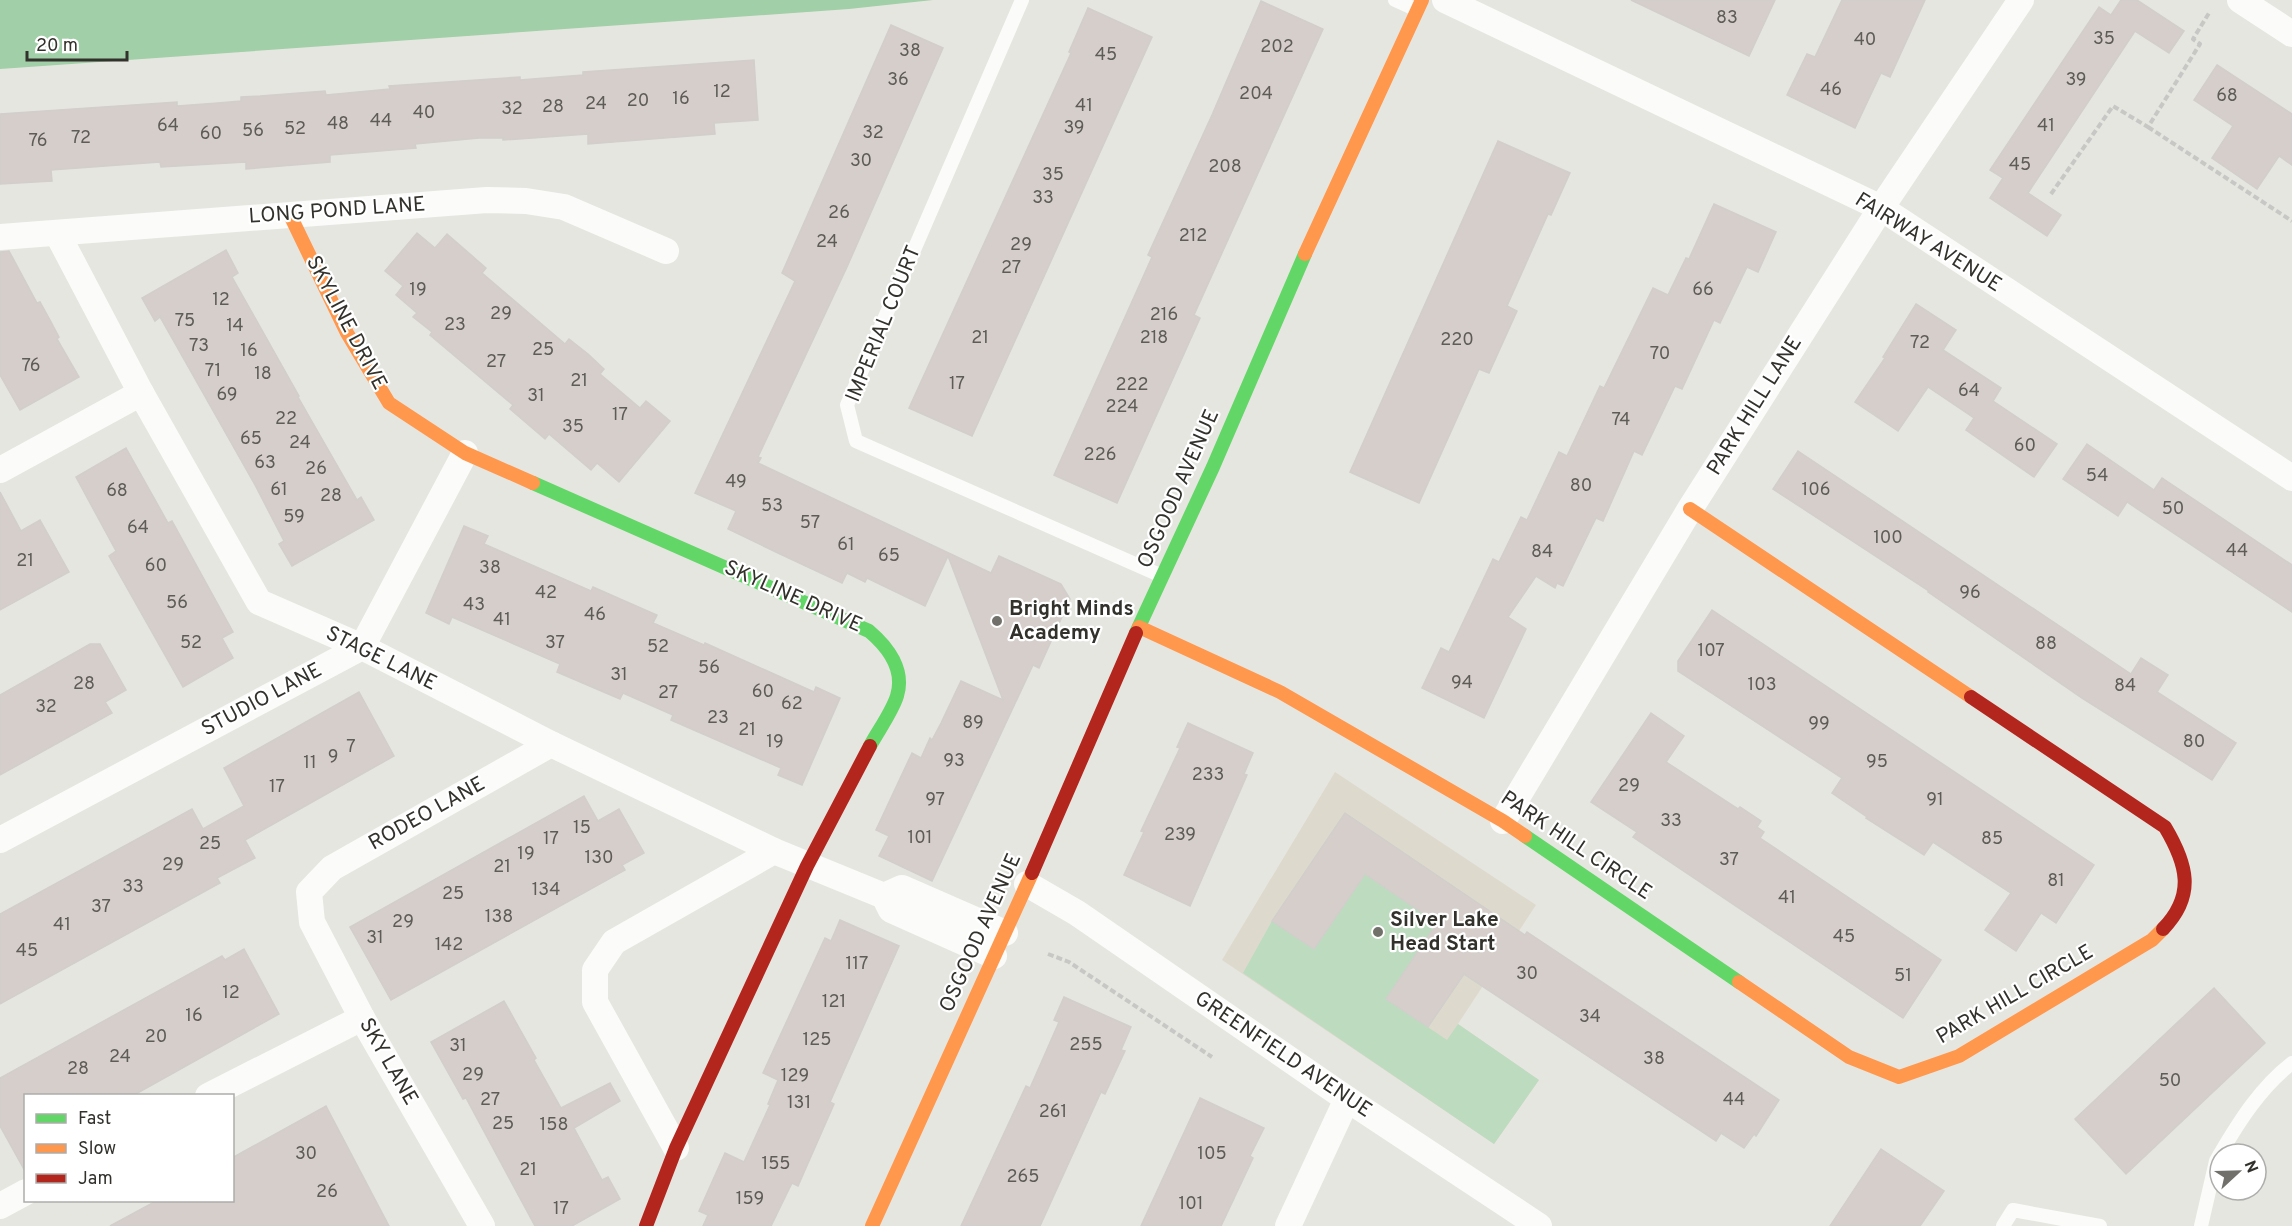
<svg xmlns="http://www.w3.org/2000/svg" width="2292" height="1226" viewBox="0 0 2292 1226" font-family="Overpass,sans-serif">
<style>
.built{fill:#dddacd}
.green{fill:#bddbbf}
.forest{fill:#a1cfa8}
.building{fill:#d6ceca;stroke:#d1cecb;stroke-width:1.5}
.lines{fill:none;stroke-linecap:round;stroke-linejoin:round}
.path{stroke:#c7c7c5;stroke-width:4;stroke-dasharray:6 3;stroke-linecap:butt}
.lane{stroke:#fbfbfa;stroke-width:14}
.street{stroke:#fbfbfa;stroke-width:26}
.fast{stroke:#63d668;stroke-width:14}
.slow{stroke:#ff974d;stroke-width:14}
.jam{stroke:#b3261e;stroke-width:14}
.poi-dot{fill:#71706b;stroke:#fff;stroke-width:2}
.labels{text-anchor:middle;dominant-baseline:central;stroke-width:4.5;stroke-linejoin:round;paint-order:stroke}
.number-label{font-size:18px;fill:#5e5c57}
.street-label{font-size:21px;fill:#32312c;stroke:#fff}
.poi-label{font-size:21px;font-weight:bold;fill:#32312c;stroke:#fff;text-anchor:start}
</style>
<rect width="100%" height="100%" fill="#e6e6e0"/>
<polygon class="built" points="1335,772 1536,905 1458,1024 1539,1080 1494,1144 1222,960"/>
<polygon class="green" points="1365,874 1437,923 1386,999 1447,1040 1458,1024 1539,1080 1494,1144 1243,973 1272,921 1314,949"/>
<polygon class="forest" points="0,0 933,0 849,9 0,69"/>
<g class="building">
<polygon points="1631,0 1775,0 1749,56"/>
<polygon points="1842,0 1925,0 1890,77 1881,73 1855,128 1787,95 1807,54 1815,57"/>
<polygon points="2121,0 2137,0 2184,31 2169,53 2135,31 2028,193 2061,215 2047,236 1990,198 2003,178 1990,170 2099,7 2111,15"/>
<polygon points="1261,1 1323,29 1194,315 1200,318 1117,503 1054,475 1152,257 1148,255 1212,115"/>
<polygon points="1088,8 1152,37 972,436 909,408 1071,53 1069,52"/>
<polygon points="891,25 943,48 847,267 758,457 761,458 758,463 991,573 999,556 1061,584 1070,599 1039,668 1033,665 932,881 879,856 889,836 876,830 912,753 921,758 930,738 932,740 941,723 961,681 1003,700 948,556 925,606 867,578 865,582 847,573 842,583 778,553 728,529 736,511 695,493 795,281 782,273"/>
<polygon points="754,60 758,120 714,123 715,134 588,144 588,134 503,140 503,138 479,138 415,144 416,148 330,155 330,162 246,169 246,162 161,167 160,162 51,170 52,181 0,184 0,114 177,102 177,106 218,103 241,101 241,97 260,96 325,91 326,95 390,89 389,86 520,77 520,80 583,75 583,72"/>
<polygon points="2217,65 2292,114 2292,165 2279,156 2257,189 2212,158 2233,126 2194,100"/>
<polygon points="1498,141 1570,173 1551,215 1548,214 1507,306 1517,311 1489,373 1479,369 1419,503 1350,472"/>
<polygon points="1714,204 1776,232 1758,272 1747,267 1720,323 1714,320 1682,389 1675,386 1642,455 1634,451 1603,521 1596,518 1563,586 1557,583 1555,588 1536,576 1508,617 1526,629 1484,718 1422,688 1441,648 1449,652 1493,559 1499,562 1521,517 1527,520 1559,452 1567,456 1600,386 1604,388 1653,288 1668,295 1686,258 1689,259"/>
<polygon points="417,233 435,248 447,234 486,268 482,273 565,344 569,339 588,354 604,369 600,374 640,408 646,401 670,421 619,482 597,463 591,470 549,434 545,439 510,409 513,405 430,335 432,332 413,317 417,313 396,295 403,286 385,271"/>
<polygon points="226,250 238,273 232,277 299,396 298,397 357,500 361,497 374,520 292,566 279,544 284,541 255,485 160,317 155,321 142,298"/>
<polygon points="9,251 37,303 40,302 50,320 59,337 57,339 79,377 20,410 0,375 0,252"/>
<polygon points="1916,304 1956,330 1943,350 2001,388 1993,401 2057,444 2034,477 1966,430 1974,418 1928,387 1898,431 1855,402 1885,358 1883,357"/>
<polygon points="2087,444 2154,490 2162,478 2292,565 2292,612 2127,502 2118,516 2063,479"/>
<polygon points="126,448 168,523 172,521 233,632 222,638 233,658 183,687 109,556 116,551 76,477"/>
<polygon points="1798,451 2131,674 2141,658 2168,675 2157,692 2236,743 2212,780 2082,698 1928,592 1929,591 1773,489"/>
<polygon points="0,492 21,531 40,520 69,572 0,610"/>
<polygon points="464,526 488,536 484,544 591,591 593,587 657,615 653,623 704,645 705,643 814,692 816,687 840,698 802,785 778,775 781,768 671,720 673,715 623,693 620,699 557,672 560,664 452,617 449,624 426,613"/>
<polygon points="1712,610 2094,865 2056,923 2041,913 2016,951 1985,930 2011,893 1933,842 1924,855 1866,818 1867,817 1832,793 1842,778 1678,671 1678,661"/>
<polygon points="90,644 100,644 126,690 105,702 112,713 0,775 0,695"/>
<polygon points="359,692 394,756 245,840 255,858 217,878 220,883 0,1004 0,914 192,809 203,829 244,806 224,768"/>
<polygon points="1651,713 1684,736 1666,762 1738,809 1740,807 1761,821 1757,827 1764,832 1760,838 1941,960 1903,1018 1633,837 1637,832 1591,802"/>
<polygon points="1188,723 1253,753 1244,774 1247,775 1190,906 1124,875 1144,832 1141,831 1180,748 1177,747"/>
<polygon points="584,796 598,821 619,809 644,853 622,865 625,870 391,1000 350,927"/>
<polygon points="1345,813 1525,935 1527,932 1779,1100 1756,1136 1754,1134 1744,1148 1721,1133 1716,1141 1464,974 1428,1027 1386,999 1437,923 1365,874 1314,949 1272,921"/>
<polygon points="840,920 899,946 830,1102 834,1104 798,1186 792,1183 771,1226 703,1226 708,1215 699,1211 725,1153 744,1162 770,1105 768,1104 778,1080 763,1073 825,938 831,941"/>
<polygon points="244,949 279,1014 134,1095 26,1095 26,1173 0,1126 0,1078 222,956 225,960"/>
<polygon points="2214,988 2265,1043 2126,1174 2075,1119"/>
<polygon points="1064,997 1131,1027 1121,1050 1125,1051 1105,1094 1101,1092 1040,1226 961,1226 1026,1086 1030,1088 1059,1022 1054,1020"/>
<polygon points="504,1001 536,1058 534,1060 561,1108 610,1083 620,1101 574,1128 602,1180 608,1177 620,1199 572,1226 535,1226 466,1098 463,1099 431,1042"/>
<polygon points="1200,1098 1264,1128 1250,1156 1253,1158 1221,1226 1141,1226"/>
<polygon points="326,1106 389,1226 110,1226 158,1200 232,1200 232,1158"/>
<polygon points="1881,1149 1944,1191 1920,1226 1830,1226"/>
</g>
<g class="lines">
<g class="path">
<polyline points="2148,127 2292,221"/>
<polyline points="2051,194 2113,106 2148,127 2200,44 2193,39 2209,13"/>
<polyline points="1048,954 1069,962 1212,1057"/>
</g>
<g class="lane">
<polyline points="1022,0 847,405 856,441 1162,576"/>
<polyline points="1395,0 1417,10"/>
<path d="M2220,1154C2240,1120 2261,1087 2292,1063"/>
<polyline points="2003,1226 2013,1210 2100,1226"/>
<polyline points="2201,1226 2216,1161 2220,1154"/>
</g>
<g class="street">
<polyline points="1445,0 1881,208 2292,478"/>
<polyline points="2240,0 2292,34"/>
<polyline points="57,233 141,393 259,602 362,647 551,744 774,851 884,896 891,910 994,956"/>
<polyline points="0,237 487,200 526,201 564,207 666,251"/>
<polyline points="0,470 141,393"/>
<polyline points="1503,821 1690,509 1881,208 2021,0"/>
<polyline points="0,840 362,647 465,453"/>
<polyline points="1027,884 1077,913 1347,1099 1539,1226"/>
<polyline points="884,896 902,888 1005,933"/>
<polyline points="208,1096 362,1018"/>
<polyline points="676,1148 595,1002 595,970 614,942 774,851"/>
<polyline points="0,1206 26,1192"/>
<polyline points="482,1226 362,1018 312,922 309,892 332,868 551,744"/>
<polyline points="1288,1226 1347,1099"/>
</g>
<g class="fast">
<path d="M533,483L869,631C888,647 905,670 897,696C892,712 878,731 870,746"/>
<polyline points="1136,633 1213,467 1305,254"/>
<polyline points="1525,836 1739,982"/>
</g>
<g class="slow">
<polyline points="290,215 347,333 389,403 465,453 533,483"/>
<polyline points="1305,254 1422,0"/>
<polyline points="1690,509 1971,697"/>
<polyline points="1139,627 1280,692 1503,821 1525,836"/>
<polyline points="1739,982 1849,1057 1899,1077 1959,1056 2152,940 2163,929"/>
<polyline points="872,1226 1032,873"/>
</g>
<g class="jam">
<path d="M1971,697L2165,827C2187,864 2196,895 2163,929"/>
<polyline points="1032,873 1136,633"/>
<polyline points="646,1226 676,1148 807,866 870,746"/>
</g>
</g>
<g class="poi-dot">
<circle cx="997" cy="621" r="6"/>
<circle cx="1378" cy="932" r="6"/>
</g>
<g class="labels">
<g class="number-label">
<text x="1727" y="18">83</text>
<text x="2104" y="39">35</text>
<text x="1865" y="40">40</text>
<text x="1277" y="47">202</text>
<text x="910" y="51">38</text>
<text x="1106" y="55">45</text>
<text x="898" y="80">36</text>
<text x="2076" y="80">39</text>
<text x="1831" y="90">46</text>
<text x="722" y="92">12</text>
<text x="1256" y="94">204</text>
<text x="2227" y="96">68</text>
<text x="681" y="99">16</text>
<text x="638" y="101">20</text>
<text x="596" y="104">24</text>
<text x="1084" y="106">41</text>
<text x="553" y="107">28</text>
<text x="512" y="109">32</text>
<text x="424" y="113">40</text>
<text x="381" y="121">44</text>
<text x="338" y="124">48</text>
<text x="168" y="126">64</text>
<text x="2046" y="126">41</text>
<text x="1074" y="128">39</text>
<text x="295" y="129">52</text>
<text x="253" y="131">56</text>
<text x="873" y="133">32</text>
<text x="211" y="134">60</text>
<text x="81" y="138">72</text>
<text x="38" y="141">76</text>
<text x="861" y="161">30</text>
<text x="2020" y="165">45</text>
<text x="1225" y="167">208</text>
<text x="1053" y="175">35</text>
<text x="1043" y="198">33</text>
<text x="839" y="213">26</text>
<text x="1193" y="236">212</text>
<text x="827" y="242">24</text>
<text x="1021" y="245">29</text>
<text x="1011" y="268">27</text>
<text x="418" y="290">19</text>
<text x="1703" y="290">66</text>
<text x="221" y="300">12</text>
<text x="501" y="314">29</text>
<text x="1164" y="315">216</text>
<text x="185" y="321">75</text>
<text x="455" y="325">23</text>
<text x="235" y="326">14</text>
<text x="980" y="338">21</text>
<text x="1154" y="338">218</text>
<text x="1457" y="340">220</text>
<text x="1920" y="343">72</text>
<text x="199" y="346">73</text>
<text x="543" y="350">25</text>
<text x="249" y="351">16</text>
<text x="1660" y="354">70</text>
<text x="496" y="362">27</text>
<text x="31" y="366">76</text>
<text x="213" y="371">71</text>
<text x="263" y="374">18</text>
<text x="579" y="381">21</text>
<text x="957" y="384">17</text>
<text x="1132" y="385">222</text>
<text x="1969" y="391">64</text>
<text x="227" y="395">69</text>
<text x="536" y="396">31</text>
<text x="1122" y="407">224</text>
<text x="620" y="415">17</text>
<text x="286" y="419">22</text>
<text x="1621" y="420">74</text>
<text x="573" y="427">35</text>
<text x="251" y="439">65</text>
<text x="300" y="443">24</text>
<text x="2025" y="446">60</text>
<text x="1100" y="455">226</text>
<text x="265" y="463">63</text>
<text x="316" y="469">26</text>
<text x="2097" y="476">54</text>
<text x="736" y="482">49</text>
<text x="1581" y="486">80</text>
<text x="279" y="490">61</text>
<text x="1816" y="490">106</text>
<text x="117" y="491">68</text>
<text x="331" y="496">28</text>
<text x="772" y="506">53</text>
<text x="2173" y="509">50</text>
<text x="294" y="517">59</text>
<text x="810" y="523">57</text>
<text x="138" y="528">64</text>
<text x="1888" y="538">100</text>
<text x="846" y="545">61</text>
<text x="2237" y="551">44</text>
<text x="1542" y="552">84</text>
<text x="889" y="556">65</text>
<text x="25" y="561">21</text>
<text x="156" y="566">60</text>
<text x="490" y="568">38</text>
<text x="546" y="593">42</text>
<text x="1970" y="593">96</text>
<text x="177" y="603">56</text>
<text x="474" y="605">43</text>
<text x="595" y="615">46</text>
<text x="502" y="620">41</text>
<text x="191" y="643">52</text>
<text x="555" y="643">37</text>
<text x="2046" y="644">88</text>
<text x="658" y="647">52</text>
<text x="1711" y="651">107</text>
<text x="709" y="668">56</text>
<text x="619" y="675">31</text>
<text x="1462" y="683">94</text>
<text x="84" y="684">28</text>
<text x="1762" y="685">103</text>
<text x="2125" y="686">84</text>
<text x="763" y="692">60</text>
<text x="668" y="693">27</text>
<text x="792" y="704">62</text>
<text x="46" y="707">32</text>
<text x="718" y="718">23</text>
<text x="973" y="723">89</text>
<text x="1819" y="724">99</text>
<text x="747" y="730">21</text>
<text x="775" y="742">19</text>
<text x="2194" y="742">80</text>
<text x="351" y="747">7</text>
<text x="333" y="757">9</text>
<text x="954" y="761">93</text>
<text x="1877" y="762">95</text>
<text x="310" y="763">11</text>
<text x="1208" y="775">233</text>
<text x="1629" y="786">29</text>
<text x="277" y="787">17</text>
<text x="935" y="800">97</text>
<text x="1935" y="800">91</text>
<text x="1671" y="821">33</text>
<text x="582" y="828">15</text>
<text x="1180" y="835">239</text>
<text x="920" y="838">101</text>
<text x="551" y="839">17</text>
<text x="1992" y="839">85</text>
<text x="210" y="844">25</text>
<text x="526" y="854">19</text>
<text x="599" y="858">130</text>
<text x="1729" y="860">37</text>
<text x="173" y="865">29</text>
<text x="502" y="867">21</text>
<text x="2056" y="881">81</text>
<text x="133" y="887">33</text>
<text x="546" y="890">134</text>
<text x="453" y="894">25</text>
<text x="1787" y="898">41</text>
<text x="101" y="907">37</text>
<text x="499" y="917">138</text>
<text x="403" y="922">29</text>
<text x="62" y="925">41</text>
<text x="1844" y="937">45</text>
<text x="375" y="938">31</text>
<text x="449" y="945">142</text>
<text x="27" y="951">45</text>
<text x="857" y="964">117</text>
<text x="1527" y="974">30</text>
<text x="1903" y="976">51</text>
<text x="231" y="993">12</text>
<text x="834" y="1002">121</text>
<text x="194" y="1016">16</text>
<text x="1590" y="1017">34</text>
<text x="156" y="1037">20</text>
<text x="817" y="1040">125</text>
<text x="1086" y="1045">255</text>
<text x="458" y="1046">31</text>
<text x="120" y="1057">24</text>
<text x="1654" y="1059">38</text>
<text x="78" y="1069">28</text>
<text x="473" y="1075">29</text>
<text x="795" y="1076">129</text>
<text x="2170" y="1081">50</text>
<text x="490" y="1100">27</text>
<text x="1734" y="1100">44</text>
<text x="799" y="1103">131</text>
<text x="1053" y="1112">261</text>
<text x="503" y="1124">25</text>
<text x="554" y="1125">158</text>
<text x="306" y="1154">30</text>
<text x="1212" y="1154">105</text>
<text x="776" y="1164">155</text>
<text x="528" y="1170">21</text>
<text x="1023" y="1177">265</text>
<text x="327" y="1192">26</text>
<text x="750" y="1199">159</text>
<text x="1191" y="1204">101</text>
<text x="561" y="1209">17</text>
</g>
<g class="street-label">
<text transform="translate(337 211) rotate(-4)">LONG POND LANE</text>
<text transform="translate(1928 243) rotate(32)">FAIRWAY AVENUE</text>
<text transform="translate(346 323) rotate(62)">SKYLINE DRIVE</text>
<text transform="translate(884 324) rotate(-68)">IMPERIAL COURT</text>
<text transform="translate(1755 406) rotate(-58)">PARK HILL LANE</text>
<text transform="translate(1179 489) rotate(-66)">OSGOOD AVENUE</text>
<text transform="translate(793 597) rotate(24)">SKYLINE DRIVE</text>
<text transform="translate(381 659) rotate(26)">STAGE LANE</text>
<text transform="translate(262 700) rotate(-28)">STUDIO LANE</text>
<text transform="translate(427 814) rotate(-29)">RODEO LANE</text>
<text transform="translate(1576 846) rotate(34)">PARK HILL CIRCLE</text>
<text transform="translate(981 933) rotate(-66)">OSGOOD AVENUE</text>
<text transform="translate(2015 995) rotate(-30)">PARK HILL CIRCLE</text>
<text transform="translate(1283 1055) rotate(34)">GREENFIELD AVENUE</text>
<text transform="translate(388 1062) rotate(60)">SKY LANE</text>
</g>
<g class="poi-label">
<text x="1009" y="609">Bright Minds<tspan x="1009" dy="24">Academy</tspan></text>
<text x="1390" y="920">Silver Lake<tspan x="1390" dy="24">Head Start</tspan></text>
</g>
</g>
<rect x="24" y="1094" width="210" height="108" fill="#ffffff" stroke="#adadab" stroke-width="1.5"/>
<rect x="36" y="1114" width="30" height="9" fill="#63d668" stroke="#adadab" stroke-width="1.5"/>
<text x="78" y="1124" font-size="18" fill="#32312c">Fast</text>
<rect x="36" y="1144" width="30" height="9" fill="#ff974d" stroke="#adadab" stroke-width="1.5"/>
<text x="78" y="1154" font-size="18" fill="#32312c">Slow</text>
<rect x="36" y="1174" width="30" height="9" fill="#b3261e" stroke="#adadab" stroke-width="1.5"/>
<text x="78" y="1184" font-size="18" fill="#32312c">Jam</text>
<g transform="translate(2238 1172) rotate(68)"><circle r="28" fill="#ffffff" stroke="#adadab" stroke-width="1.5"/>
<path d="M0-4.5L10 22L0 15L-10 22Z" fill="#71706b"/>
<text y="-9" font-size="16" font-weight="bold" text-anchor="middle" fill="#32312c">N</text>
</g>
<path d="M27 51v9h100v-9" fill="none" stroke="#32312c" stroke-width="3"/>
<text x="36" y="51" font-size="18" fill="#32312c" stroke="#ffffff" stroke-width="4.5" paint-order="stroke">20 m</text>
</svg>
